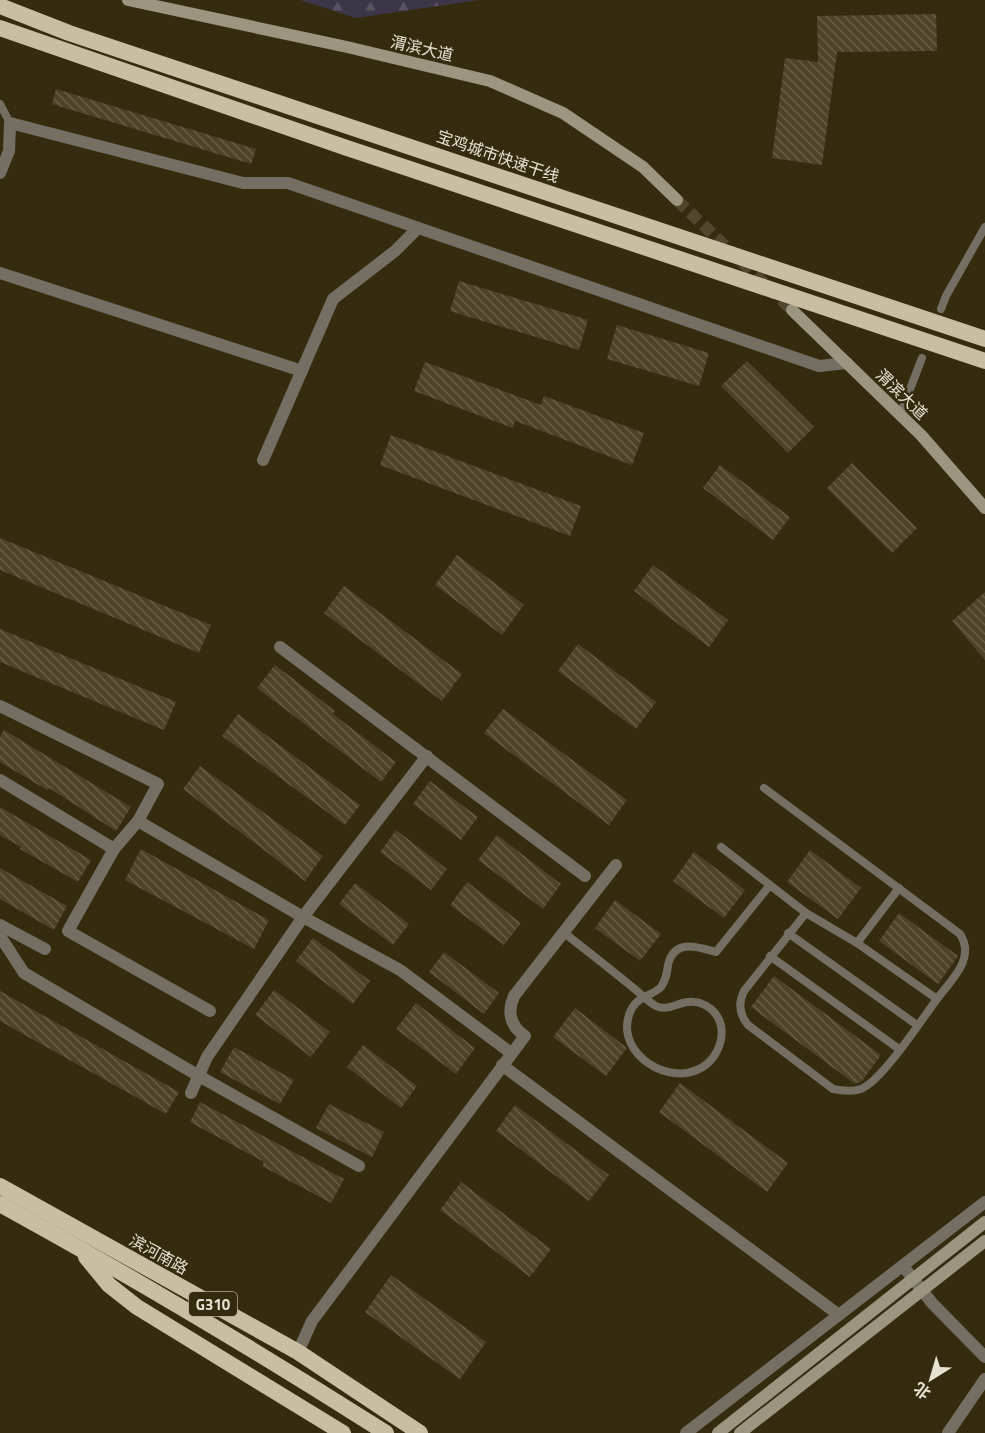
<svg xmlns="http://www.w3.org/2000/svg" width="985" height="1433" viewBox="0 0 985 1433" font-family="'Titillium Web','Noto Sans SC',sans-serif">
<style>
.forest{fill:url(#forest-firs)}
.building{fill:url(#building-back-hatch)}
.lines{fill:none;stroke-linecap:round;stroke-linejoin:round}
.secondary-tunnel{stroke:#50472d;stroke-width:12;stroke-dasharray:12 6;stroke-linecap:butt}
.service{stroke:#746f62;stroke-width:8}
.minor{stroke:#746f62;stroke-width:12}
.secondary{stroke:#9c9580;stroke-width:12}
.trunk{stroke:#c9bea2;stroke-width:16}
.secondary-bridge{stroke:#9c9580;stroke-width:12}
.labels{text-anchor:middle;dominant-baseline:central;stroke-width:5;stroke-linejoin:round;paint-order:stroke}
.shield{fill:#352c10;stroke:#b2ab97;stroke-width:1.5}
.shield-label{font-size:15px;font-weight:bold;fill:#e7e1d1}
.street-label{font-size:16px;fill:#e7e1d1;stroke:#352c10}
</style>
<defs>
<pattern id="forest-firs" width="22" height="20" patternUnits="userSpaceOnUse" patternTransform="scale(1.5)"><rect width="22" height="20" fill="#3d3548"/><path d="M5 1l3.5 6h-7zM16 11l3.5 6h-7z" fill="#595261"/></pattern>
<pattern id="building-back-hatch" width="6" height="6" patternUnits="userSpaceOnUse" patternTransform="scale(1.5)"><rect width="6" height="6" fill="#4d4329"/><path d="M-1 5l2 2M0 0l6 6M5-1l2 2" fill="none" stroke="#675e47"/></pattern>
</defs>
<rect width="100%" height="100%" fill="#352c10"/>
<polygon class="forest" points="300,0 479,0 356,18"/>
<g class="building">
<polygon points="936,14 937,51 837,52 822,165 772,158 785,58 818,62 817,16"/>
<polygon points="56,89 256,149 251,164 52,104"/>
<polygon points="459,281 588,320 579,350 450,311"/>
<polygon points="617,325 709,353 699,386 607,359"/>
<polygon points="747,361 814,427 788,453 721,386"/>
<polygon points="425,362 541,405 544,396 644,433 632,465 515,421 513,428 414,391"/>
<polygon points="391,435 581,506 570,536 380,465"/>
<polygon points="852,463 917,528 892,553 827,488"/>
<polygon points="720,465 790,517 773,540 703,488"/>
<polygon points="0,538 211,625 199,653 0,570"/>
<polygon points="457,555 524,605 502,635 435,585"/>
<polygon points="653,565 728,620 709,647 634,591"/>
<polygon points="344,586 462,674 442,701 324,613"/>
<polygon points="985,592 985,660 952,621"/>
<polygon points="0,629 176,702 164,730 0,662"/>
<polygon points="578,644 656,702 636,729 558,671"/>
<polygon points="275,665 335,711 333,714 396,762 381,782 257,688"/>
<polygon points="503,709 627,800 609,825 484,733"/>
<polygon points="238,714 360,805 345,825 222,736"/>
<polygon points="4,730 131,807 116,831 49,788 47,790 0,762 0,737"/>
<polygon points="200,766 323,856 305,881 183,789"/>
<polygon points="430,781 478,817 461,840 413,804"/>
<polygon points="0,807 91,860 78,882 20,849 21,847 0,835"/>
<polygon points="396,830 447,869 431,890 380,852"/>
<polygon points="497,835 561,884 543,909 478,860"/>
<polygon points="141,849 269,920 254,949 125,880"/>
<polygon points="810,850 861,888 838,919 787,882"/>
<polygon points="694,852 745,890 724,918 673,881"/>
<polygon points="0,868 67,906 54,930 0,899"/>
<polygon points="467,882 521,923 504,945 450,905"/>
<polygon points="355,883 409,924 393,945 339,904"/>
<polygon points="615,900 661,934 640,961 595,928"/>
<polygon points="899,913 958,956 938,984 879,941"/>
<polygon points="313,938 370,981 353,1004 296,961"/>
<polygon points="444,952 499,993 484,1014 429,972"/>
<polygon points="774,976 881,1055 862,1081 855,1084 751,1007"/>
<polygon points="274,990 330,1032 311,1057 255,1015"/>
<polygon points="0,991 179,1092 166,1114 0,1021"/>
<polygon points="416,1003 475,1048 456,1074 396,1029"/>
<polygon points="575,1008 627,1048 606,1076 553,1037"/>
<polygon points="363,1045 417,1086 401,1108 347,1067"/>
<polygon points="234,1047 294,1080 280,1104 220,1072"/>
<polygon points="680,1083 788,1163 767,1192 659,1112"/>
<polygon points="200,1102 344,1179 331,1203 262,1166 264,1162 190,1122"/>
<polygon points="329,1104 384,1132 372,1157 316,1128"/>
<polygon points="515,1105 609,1175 589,1201 496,1131"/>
<polygon points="461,1182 551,1249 530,1277 440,1210"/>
<polygon points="391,1275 486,1342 460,1379 365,1312"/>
</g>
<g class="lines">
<polyline class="secondary-tunnel" points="677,200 792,310"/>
<g class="service">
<polyline points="0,104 10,123"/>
<polyline points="941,309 946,296 985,227"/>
<polyline points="900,415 922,358"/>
<path d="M764,788L960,934C976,959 951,980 937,999"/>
<polyline points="721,847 806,913"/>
<path d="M806,913L857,943L937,999C922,1019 882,1081 861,1089C852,1092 843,1091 833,1089L748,1025C739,1014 738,1003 744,991Z"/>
<path d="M563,932C586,950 609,968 631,986C639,992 648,1002 656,1006C670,1013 682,997 700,1003C734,1015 724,1059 697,1070C661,1085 611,1047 632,1008C640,995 652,996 661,987C666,980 667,973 668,965C674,938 698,947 716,952L770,885"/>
<polyline points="788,933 917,1025"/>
<polyline points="857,943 899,888"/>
<polyline points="770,956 899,1049"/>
</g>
<g class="minor">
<polyline points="0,173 9,151 10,123 243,183 288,183 819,366 847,363"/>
<polyline points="0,273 302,371"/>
<polyline points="263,460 333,299 395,251 418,228"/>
<polyline points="280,647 585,876"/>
<polyline points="0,706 158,784 138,821 114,849 68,931 210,1011"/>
<polyline points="0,780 114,849"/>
<polyline points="138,821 303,917 400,970 511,1053"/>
<polyline points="0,925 45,949"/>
<polyline points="0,936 24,973 199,1076 359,1166"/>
<polyline points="502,1065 839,1315"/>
<polyline points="191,1093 207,1057 303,917 427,756"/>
<polyline points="903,1266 932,1303 985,1357"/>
<path d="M298,1352L312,1321L525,1036C510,1026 507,1012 514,996L616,865"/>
<polyline points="686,1433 985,1202"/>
<polyline points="948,1433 985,1379"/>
</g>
<g class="secondary">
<polyline points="128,0 347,47 490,81 563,113 643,167 677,200"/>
<polyline points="792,310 921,435 985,508"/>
</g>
<g class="trunk">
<polyline points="0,6 69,33 985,339"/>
<polyline points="0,28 344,147 985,361"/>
<polyline points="0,1186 298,1352 420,1433"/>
<path d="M0,1204C131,1276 260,1353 386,1433"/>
<polyline points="86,1257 109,1285 137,1307 343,1433"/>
</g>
<g class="secondary-bridge">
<polyline points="718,1433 985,1222"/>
<polyline points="740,1433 985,1241"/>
</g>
</g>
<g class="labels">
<rect class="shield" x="189" y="1292" width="48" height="24" rx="4.5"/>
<g class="shield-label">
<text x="213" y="1304">G310</text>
</g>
<g class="street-label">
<text transform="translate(422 48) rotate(13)">渭滨大道</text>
<text transform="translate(498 156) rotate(19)">宝鸡城市快速干线</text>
<text transform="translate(902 394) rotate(44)">渭滨大道</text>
<text transform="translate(159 1254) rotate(29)">滨河南路</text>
</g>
</g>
<g transform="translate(931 1379) rotate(217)" stroke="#352c10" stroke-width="4.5" paint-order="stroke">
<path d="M0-4.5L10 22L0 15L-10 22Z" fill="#e7e1d1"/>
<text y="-9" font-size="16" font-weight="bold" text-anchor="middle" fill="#e7e1d1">北</text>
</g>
</svg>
